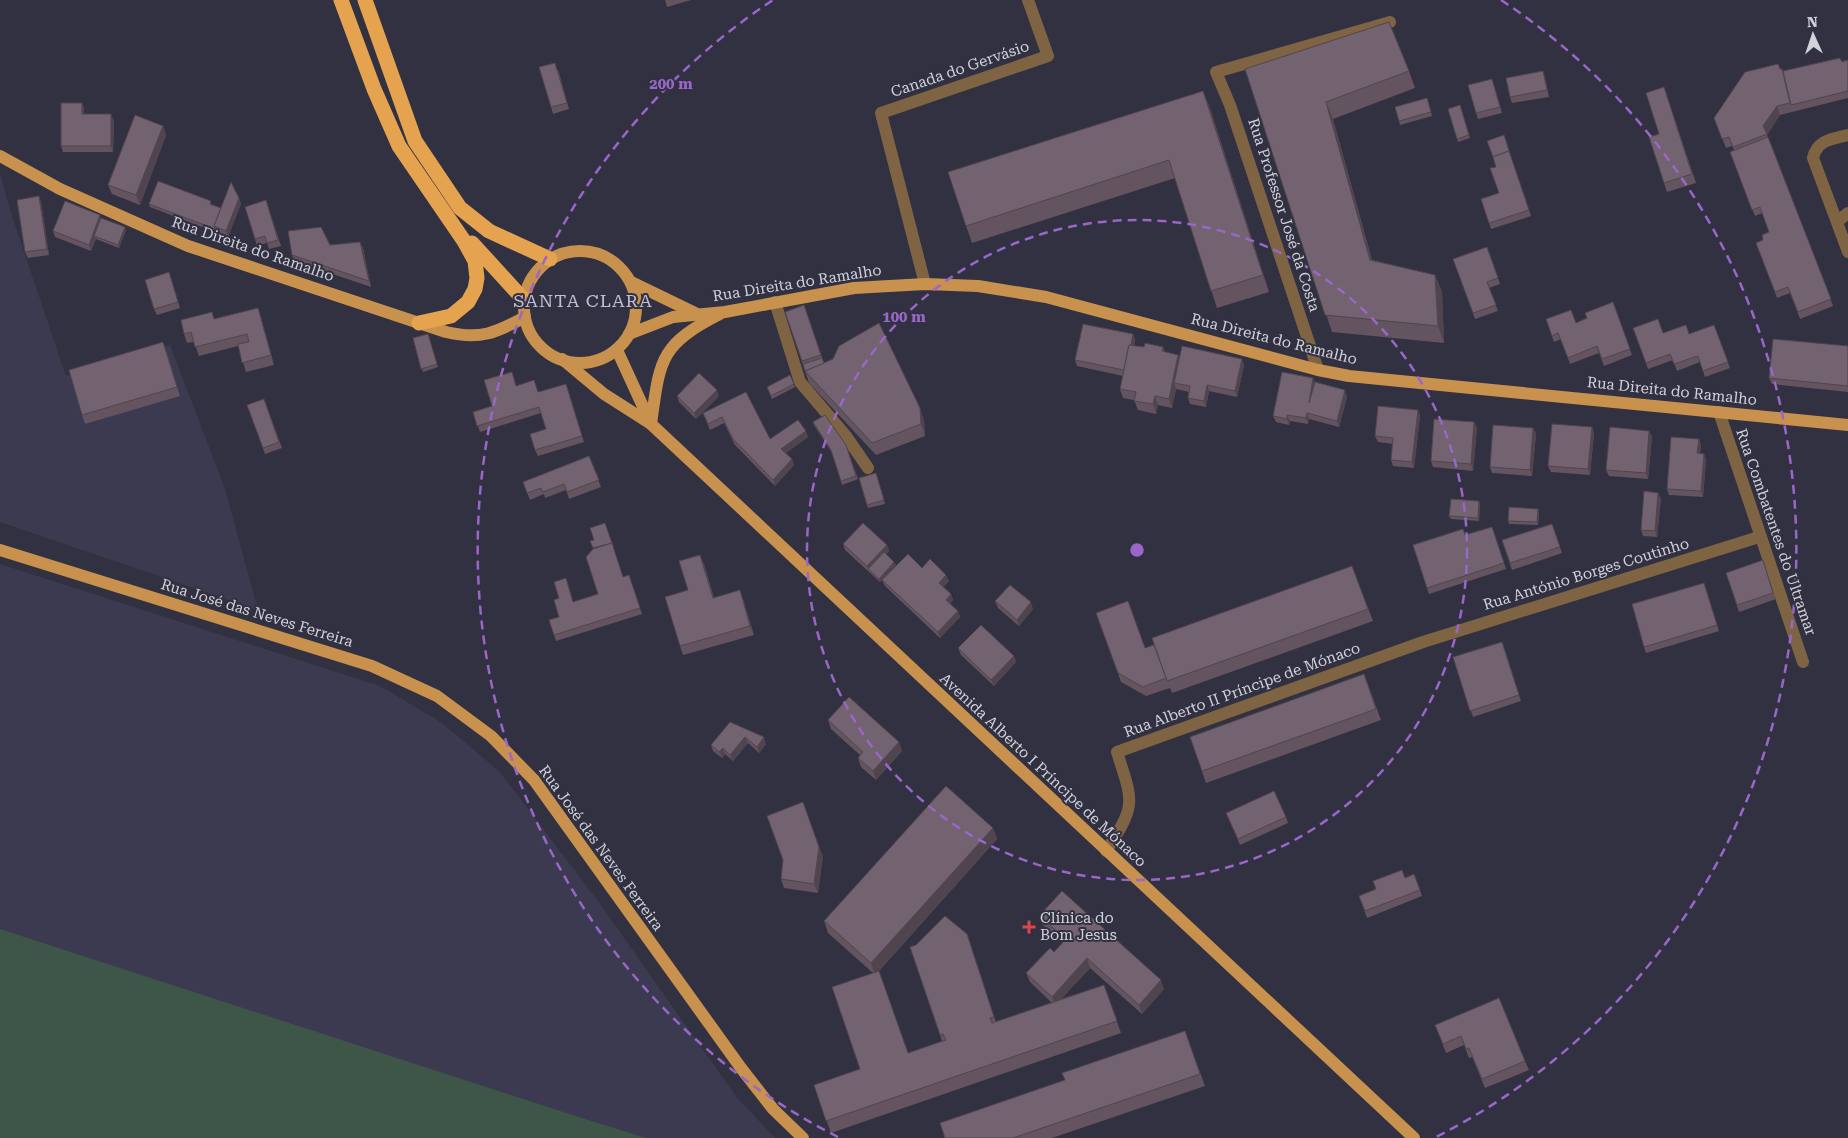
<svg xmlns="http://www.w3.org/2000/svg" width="1848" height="1138" viewBox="0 0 1848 1138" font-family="'Roboto Serif',serif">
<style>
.built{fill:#3b3a50}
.green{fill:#3d5647}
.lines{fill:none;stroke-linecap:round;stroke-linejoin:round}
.minor{stroke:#7f6444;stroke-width:12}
.major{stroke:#c8914e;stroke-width:12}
.highway{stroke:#e5a350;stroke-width:15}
.wall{fill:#63545f}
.shaded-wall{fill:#50454e}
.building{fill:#73626f;stroke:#50454e}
.ring{fill:none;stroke:#9966c9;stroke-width:2.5;stroke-dasharray:9 6}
.health-dot{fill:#e0444e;stroke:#323141;stroke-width:2}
.labels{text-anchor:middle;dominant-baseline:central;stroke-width:4;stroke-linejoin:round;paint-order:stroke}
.street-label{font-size:15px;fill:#d2d2dc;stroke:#323141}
.poi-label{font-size:15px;fill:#d2d2dc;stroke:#323141;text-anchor:start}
.quarter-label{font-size:18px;letter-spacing:1px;fill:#c0bfd4;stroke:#323141}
.centre{fill:#9966c9;stroke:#323141;stroke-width:2.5}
.ring-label{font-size:15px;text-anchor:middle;font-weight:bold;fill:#9966c9;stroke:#323141;stroke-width:4;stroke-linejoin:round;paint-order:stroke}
</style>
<rect width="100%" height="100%" fill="#323141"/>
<g class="built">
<polygon points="0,173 11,213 66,376 170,345 225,489 258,610 0,522"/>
<polygon points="0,564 380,686 442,723 500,772 600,904 735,1095 775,1138 0,1138"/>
</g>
<polygon class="green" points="0,929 588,1120 646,1138 0,1138"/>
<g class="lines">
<g class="minor">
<path d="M1848,135C1832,139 1817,140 1813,158L1848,252"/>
<polyline points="1838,221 1848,213"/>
<polyline points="925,284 881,113 1048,56 1028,0"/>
<polyline points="775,302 800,382 846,436 868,468"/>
<polyline points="1318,370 1230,105 1216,72 1390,22"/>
<polyline points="1719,412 1803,662"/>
<path d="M1106,851C1137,804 1133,803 1117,752L1423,642L1759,537"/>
</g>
<g class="major">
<path d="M0,156L60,189L188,246L446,332C480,340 496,333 525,317"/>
<circle cx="580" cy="307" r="56"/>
<polyline points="631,282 697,314"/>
<polyline points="629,334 673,317 725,312 854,288 925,284 978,286 1046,297 1318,370 1349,376 1848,425"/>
<polyline points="617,350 651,424"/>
<polyline points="562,359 604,394 651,424 1414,1138"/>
<path d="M651,424C660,360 659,345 720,314"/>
<polyline points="0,550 372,666 437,696 491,736 534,780 741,1068 773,1109 803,1138"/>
</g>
<g class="highway">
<polyline points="341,0 374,89 399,146 464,241 475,261 477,278 475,289 468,302 451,316 419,323"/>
<polyline points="365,0 415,141 460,208 489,231 550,259"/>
<polyline points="472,243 524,300"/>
</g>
</g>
<g class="wall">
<polygon points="665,0 691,0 667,7"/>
<polygon points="1848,60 1848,98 1780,115 1767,135 1833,306 1800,319 1790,293 1777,298 1756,243 1763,240 1769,232 1762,213 1755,216 1730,152 1734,150 1732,146 1726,148 1714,118 1778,64 1780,69 1783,71"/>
<polygon points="558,69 569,109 553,114 551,107"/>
<polygon points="1245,69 1409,71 1415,88 1333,119 1372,260 1435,275 1442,292 1444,343 1332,332"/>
<polygon points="1545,77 1549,97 1512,103 1510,97"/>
<polygon points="1494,85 1502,113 1478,119 1476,113"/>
<polygon points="1203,91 1210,108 1269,292 1217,308 1175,178 972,243 966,226"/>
<polygon points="1667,96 1696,183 1667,192 1664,183 1659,134"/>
<polygon points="1428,101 1432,116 1400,125 1395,107"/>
<polygon points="82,103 84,109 84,114 114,121 113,152 63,152 61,146"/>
<polygon points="1460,105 1470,138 1458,142 1448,109"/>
<polygon points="163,126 166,135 140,205 112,194 108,185"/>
<polygon points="1504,135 1531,216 1491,229 1481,199 1499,193 1496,167"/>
<polygon points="39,196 41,202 49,255 28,258 25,252"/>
<polygon points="239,198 241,204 228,237 150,207 149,204 212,205 221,208"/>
<polygon points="266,200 281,246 269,249 267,243 257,246 255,239"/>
<polygon points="101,218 126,230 119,248 96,239 91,251 55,237 53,231"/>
<polygon points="360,242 363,248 371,287 294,261 292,255 330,245"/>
<polygon points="1487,247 1500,284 1489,288 1498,311 1475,319 1453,259"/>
<polygon points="171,278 180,308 157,315 154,309"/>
<polygon points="1613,302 1632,355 1604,366 1599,353 1570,364 1561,339 1554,342 1546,319 1576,323 1587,318"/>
<polygon points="804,305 824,363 924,420 925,436 876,455 809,383 785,312"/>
<polygon points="258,308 261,317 274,365 246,372 238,346 199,356 194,342 187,343 184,334 215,319"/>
<polygon points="1714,325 1730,368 1705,377 1700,362 1677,371 1673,360 1648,369 1633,328 1663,333 1689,334"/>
<polygon points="428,334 438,367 423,372 413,338"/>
<polygon points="1133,334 1135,340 1134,346 1144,347 1163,347 1165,352 1178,355 1180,358 1244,365 1237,397 1209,391 1206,407 1190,404 1188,398 1189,392 1176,389 1172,408 1158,405 1156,414 1138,410 1134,400 1123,398 1120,389 1123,376 1077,366 1075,360"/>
<polygon points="163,342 180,396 85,424 82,415"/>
<polygon points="1848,346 1848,392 1772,384 1769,378"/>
<polygon points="790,375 795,387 772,399 767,387"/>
<polygon points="1315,382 1347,397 1339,427 1309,419 1308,424 1290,421 1289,425 1276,422 1273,416"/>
<polygon points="517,385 538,392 568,390 584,442 538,456 535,450 546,429 541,413 480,432 473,412 492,406"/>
<polygon points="746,392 770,439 808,437 786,453 792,459 794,465 775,486 735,445 724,423 710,430 703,413"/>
<polygon points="677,396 719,396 696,419 679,402"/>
<polygon points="264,399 282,448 265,454 247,405"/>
<polygon points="1418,410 1420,416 1414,468 1393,466 1391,460 1393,444 1378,442 1375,436"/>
<polygon points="813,422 846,445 858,479 842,485 832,453 814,425"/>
<polygon points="1474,422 1477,428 1473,471 1433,467 1431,461"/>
<polygon points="1592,427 1594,433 1590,475 1551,472 1548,466"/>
<polygon points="1533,428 1536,434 1532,476 1492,473 1490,467"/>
<polygon points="1649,431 1652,437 1648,479 1609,476 1606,470"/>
<polygon points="1699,439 1701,445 1700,453 1704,454 1706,460 1703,497 1669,495 1667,489"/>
<polygon points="589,456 601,487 569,499 566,490 545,498 544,494 530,500 523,482"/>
<polygon points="876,473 885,504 868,508 867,505"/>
<polygon points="1658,493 1661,499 1657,537 1643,536 1641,530"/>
<polygon points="1479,501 1480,504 1479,521 1451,519 1449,516"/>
<polygon points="1538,509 1539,512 1538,525 1509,524 1508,521"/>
<polygon points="1552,524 1562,553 1512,570 1502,540"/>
<polygon points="1492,527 1506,569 1429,594 1413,545 1466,535"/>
<polygon points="843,544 887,545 889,551 886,554 896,565 880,582 845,550"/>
<polygon points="593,549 623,577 629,575 642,614 556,641 549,620 559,617 573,602 598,594"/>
<polygon points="1763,560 1776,599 1739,612 1726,573"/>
<polygon points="704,564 714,598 743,599 754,635 683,655 680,646 688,590"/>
<polygon points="1352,566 1373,621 1172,693 1170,688 1146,696 1121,682 1096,613 1145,648"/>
<polygon points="922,568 949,581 943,587 951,594 953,600 950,604 958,611 960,617 940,638 885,586 882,580"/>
<polygon points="1704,583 1719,631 1646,653 1644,647"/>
<polygon points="995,601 1033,609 1019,626 998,608"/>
<polygon points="1502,642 1521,701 1473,717 1453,657"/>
<polygon points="958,648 1014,656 1016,662 994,686 961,655"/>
<polygon points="1364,674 1381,720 1206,783 1190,737"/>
<polygon points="828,720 899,742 902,751 876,780 861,767 858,758 860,755 831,729"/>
<polygon points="730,722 766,744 759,753 748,743 733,761 725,754 722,758 713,751 711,745"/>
<polygon points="1226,813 1286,817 1288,823 1240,845"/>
<polygon points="993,828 997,839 879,971 908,1053 942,1041 940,1035 967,934 996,1022 1052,1003 1030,982 1026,973 1054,952 1063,943 1043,925 1039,916 1164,989 1142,1014 1090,968 1061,999 1104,985 1121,1033 831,1133 814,1085 860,1069 873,973 828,933 824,921"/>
<polygon points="823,856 818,893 784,888 781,879"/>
<polygon points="1405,878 1420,890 1422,896 1367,918 1359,896"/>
<polygon points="1435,1025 1525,1061 1529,1070 1485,1088 1472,1057 1469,1058 1464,1045 1446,1053"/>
<polygon points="1185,1031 1205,1086 1052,1138 945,1138 1065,1080"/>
</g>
<g class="shaded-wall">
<polygon points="1543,71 1545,77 1549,97 1547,90"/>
<polygon points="1203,91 1210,108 1269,292 1263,275"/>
<polygon points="1326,102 1333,119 1376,277 1370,260"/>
<polygon points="82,103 84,109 84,120 82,114"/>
<polygon points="1777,106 1780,115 1767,135 1763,126"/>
<polygon points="111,114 114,121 113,152 111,146"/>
<polygon points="163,126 166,135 140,205 136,195"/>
<polygon points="39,196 41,202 49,255 47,249"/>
<polygon points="239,198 241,204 228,237 226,231"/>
<polygon points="100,215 103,221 94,236 96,239 91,251 89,245"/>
<polygon points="125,227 126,230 119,248 118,245"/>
<polygon points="360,242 363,248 371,287 369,281"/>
<polygon points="1435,275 1442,292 1444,343 1438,326"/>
<polygon points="258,308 261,317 274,365 271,355"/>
<polygon points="1133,334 1135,340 1128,377 1125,370"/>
<polygon points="163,342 167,351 180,396 177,387"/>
<polygon points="1178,355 1182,364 1174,383 1176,389 1172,408 1169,399"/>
<polygon points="1242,359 1244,365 1237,397 1235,391"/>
<polygon points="1313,378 1316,384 1309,403"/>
<polygon points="1207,385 1209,391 1206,407 1204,401"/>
<polygon points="717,390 719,396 696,419 694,413"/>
<polygon points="1345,390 1347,397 1339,427 1337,421"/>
<polygon points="1155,396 1158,405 1156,414 1153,404"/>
<polygon points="920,408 924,420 925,436 921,424"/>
<polygon points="1418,410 1420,416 1414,468 1412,462"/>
<polygon points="1307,413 1309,419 1308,424 1306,418"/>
<polygon points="1287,415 1290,421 1289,425 1287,419"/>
<polygon points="1474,422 1477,428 1473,471 1471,464"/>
<polygon points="1592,427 1594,433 1590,475 1588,469"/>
<polygon points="1533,428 1536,434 1532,476 1530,470"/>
<polygon points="806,431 808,437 783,455 781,449"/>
<polygon points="1649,431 1652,437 1648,479 1646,473"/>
<polygon points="1699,439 1701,445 1700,459 1697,453"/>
<polygon points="1704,454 1706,460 1703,497 1701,491"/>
<polygon points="792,459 794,465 775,486 773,480"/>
<polygon points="1658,493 1661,499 1657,537 1655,531"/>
<polygon points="1479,501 1480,504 1479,521 1478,518"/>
<polygon points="1538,509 1539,512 1538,525 1537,522"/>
<polygon points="887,545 889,551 870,571 868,569 867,566"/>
<polygon points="700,555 704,564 716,607 713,598"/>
<polygon points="894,562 896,565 880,582 879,579"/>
<polygon points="946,575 949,581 941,589 939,583"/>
<polygon points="740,590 743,599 754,635 750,626"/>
<polygon points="951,594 953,600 948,606 946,600"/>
<polygon points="1031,602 1033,609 1019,626 1017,620"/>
<polygon points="958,611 960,617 940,638 938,632"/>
<polygon points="1014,656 1016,662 994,686 991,680"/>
<polygon points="745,737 748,743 733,761 730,755"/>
<polygon points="764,737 766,744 759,753 757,747"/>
<polygon points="899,742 902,751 876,780 873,771"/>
<polygon points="723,748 725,754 722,758 719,752"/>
<polygon points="993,828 997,839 875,975 871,963"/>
<polygon points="819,847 823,856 818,893 814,884"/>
<polygon points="1087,958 1090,968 1055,1006 1052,997"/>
<polygon points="1161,980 1164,989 1142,1014 1139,1005"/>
</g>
<g class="building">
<polygon points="1389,22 1409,71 1326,102 1370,260 1435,275 1438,326 1325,315 1245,69"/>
<polygon points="1840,58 1842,62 1848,60 1848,91 1791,105 1783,71"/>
<polygon points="555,63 567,103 551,107 539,67"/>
<polygon points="1778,64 1780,69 1782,69 1790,103 1777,106 1763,126 1767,134 1733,147 1729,137 1722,139 1714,118 1745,72"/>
<polygon points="1543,71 1547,90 1510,97 1506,78"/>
<polygon points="1492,79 1500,107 1476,113 1468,85"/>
<polygon points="1664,87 1692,174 1664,183 1649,137 1659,134 1646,93"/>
<polygon points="1203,91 1263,275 1211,291 1169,160 966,226 948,172"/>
<polygon points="1427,98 1431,112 1399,121 1395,107"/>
<polygon points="61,103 82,103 82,114 111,114 111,146 61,146"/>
<polygon points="1460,105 1469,135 1457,139 1448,109"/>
<polygon points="135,115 163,126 136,195 108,185"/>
<polygon points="1504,135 1510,154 1509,151 1493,157 1487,141"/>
<polygon points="1768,137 1831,299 1798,312 1788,287 1775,292 1756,243 1763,240 1762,235 1769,232 1760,207 1752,210 1730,152"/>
<polygon points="1509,151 1529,210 1489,223 1481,199 1499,193 1490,168 1496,167 1493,157"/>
<polygon points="158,181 211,201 210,204 221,208 214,226 215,229 149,204"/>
<polygon points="231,182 239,198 226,231 214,226"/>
<polygon points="39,196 47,249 25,252 17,200"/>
<polygon points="266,200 278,240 267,243 265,236 255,239 245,207"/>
<polygon points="65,201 100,215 89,245 53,231"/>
<polygon points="101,218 125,227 118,245 94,236"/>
<polygon points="321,227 330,245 360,242 369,281 292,255 288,231"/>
<polygon points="1487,247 1498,278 1487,282 1496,305 1473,313 1453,259"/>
<polygon points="169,272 178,302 154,309 145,280"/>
<polygon points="1613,302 1630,349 1602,359 1597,346 1568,358 1558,333 1552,336 1546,319 1571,310 1576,323 1587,318 1585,313"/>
<polygon points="804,305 821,355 802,361 785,312"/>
<polygon points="258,308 271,355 242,363 238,344 249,342 247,334 195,347 191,332 184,334 181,320 212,312 214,319"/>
<polygon points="1658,319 1663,333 1686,325 1689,334 1714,325 1728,362 1703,371 1698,356 1674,364 1670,354 1646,363 1633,328"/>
<polygon points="879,323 920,408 921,424 872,443 805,371 833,359 839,346"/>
<polygon points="1083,324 1133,334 1131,345 1129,345 1124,370 1075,360"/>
<polygon points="428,334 437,364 421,369 413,338"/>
<polygon points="1773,339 1848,346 1848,386 1769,378"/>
<polygon points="163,342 177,387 82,415 69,370"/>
<polygon points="1145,343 1163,347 1162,351 1178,355 1169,399 1155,396 1153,404 1134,401 1136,392 1120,389 1129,345 1144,347"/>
<polygon points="1182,346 1242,359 1235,391 1207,385 1204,401 1188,398 1190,386 1174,383"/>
<polygon points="822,358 824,363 805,371 803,364"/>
<polygon points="512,372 516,386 534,380 538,392 566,384 582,436 535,450 530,434 546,429 539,407 477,426 473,412 492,406 484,380"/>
<polygon points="1282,372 1313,378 1309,403 1315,382 1345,390 1337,421 1307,413 1306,418 1287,415 1287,419 1273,416"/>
<polygon points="699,373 717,390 694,413 677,396"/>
<polygon points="790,375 794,384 771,396 767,387"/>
<polygon points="746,392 770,439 798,420 806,431 781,449 792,459 773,480 733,439 722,417 708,424 703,413"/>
<polygon points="264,399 279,442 263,448 247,405"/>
<polygon points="1378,406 1418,410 1412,462 1391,460 1393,438 1375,436"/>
<polygon points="825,415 846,445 856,476 841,481 831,450 813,422"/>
<polygon points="1434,419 1474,422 1471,464 1431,461"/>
<polygon points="1552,424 1592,427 1588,469 1548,466"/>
<polygon points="1493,425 1533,428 1530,470 1490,467"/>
<polygon points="1610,427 1649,431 1646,473 1606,470"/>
<polygon points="1671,437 1699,439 1697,453 1704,454 1701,491 1667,489"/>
<polygon points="589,456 599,480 567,492 564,484 543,492 541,488 527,493 523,482"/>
<polygon points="876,473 884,500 867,505 859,478"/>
<polygon points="1644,491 1658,493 1655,531 1641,530"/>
<polygon points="1451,499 1479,501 1478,518 1449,516"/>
<polygon points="1509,507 1538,509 1537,522 1508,521"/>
<polygon points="605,523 613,546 612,543 593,548 590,541 594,540 590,528"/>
<polygon points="863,523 887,545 867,566 843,544"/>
<polygon points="1552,524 1560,547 1510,563 1502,540"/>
<polygon points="1492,527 1504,563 1427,588 1413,545 1463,529 1465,535"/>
<polygon points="612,543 623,577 629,575 640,608 554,635 549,620 559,617 554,600 559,598 554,582 566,578 573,602 598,594 586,557 593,549"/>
<polygon points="884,552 894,562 879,579 868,569"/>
<polygon points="908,554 922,568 930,559 946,575 939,583 951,594 946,600 958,611 938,632 882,580"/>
<polygon points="700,555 713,598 740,590 750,626 680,646 665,597 688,590 679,561"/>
<polygon points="1763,560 1773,593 1737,605 1726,573"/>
<polygon points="1352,566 1368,609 1167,681 1152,638"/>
<polygon points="1704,583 1717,625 1644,647 1632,604"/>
<polygon points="1010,585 1031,602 1017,620 995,601"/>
<polygon points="1128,601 1145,648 1154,645 1166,678 1143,687 1118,673 1096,613"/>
<polygon points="981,625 1014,656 991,680 958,648"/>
<polygon points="1502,642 1519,695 1470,711 1453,657"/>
<polygon points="1364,674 1376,709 1202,771 1190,737"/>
<polygon points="849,697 899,742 873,771 858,758 863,752 828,720"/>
<polygon points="730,722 764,737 757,747 745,737 730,755 723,748 719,752 711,745"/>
<polygon points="946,786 993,828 871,963 824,921"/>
<polygon points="1274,791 1286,817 1238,839 1226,813"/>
<polygon points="803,802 819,847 814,884 781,879 783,860 767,816"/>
<polygon points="1402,870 1405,878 1414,874 1420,890 1365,911 1359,896 1376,889 1373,881"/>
<polygon points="1062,891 1161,980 1139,1005 1087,958 1052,997 1026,973 1050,948 1054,952 1066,939 1039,916"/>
<polygon points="945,916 967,934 994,1017 990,1018 992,1023 1104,985 1117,1021 826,1121 814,1085 860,1069 832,987 879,971 908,1053 946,1040 943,1034 940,1035 910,947 916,945"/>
<polygon points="1499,998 1525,1061 1482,1079 1469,1048 1466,1049 1461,1036 1443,1044 1435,1025"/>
<polygon points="1185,1031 1200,1074 1013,1138 945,1138 940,1123 1065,1080 1062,1073"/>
</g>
<g class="ring">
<circle cx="1137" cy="550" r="330"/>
<path d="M838 1137A659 659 0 0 1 773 0M1501 0A659 659 0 0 1 1436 1137"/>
</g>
<path class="health-dot" d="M1026.5 919.5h5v5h5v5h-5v5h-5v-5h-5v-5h5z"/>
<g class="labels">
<g class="street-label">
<text transform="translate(960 69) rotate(-19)">Canada do Gervásio</text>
<text transform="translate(1284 215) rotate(72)">Rua Professor José da Costa</text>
<text transform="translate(253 249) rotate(19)">Rua Direita do Ramalho</text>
<text transform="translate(797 283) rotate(-9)">Rua Direita do Ramalho</text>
<text transform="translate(1274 339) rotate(14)">Rua Direita do Ramalho</text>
<text transform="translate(1672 391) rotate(6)">Rua Direita do Ramalho</text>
<text transform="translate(1776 532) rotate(71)">Rua Combatentes do Ultramar</text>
<text transform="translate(1586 574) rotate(-17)">Rua António Borges Coutinho</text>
<text transform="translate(257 613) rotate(17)">Rua José das Neves Ferreira</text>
<text transform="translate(1242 690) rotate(-20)">Rua Alberto II Príncipe de Mónaco</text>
<text transform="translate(1043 770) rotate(43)">Avenida Alberto I Príncipe de Mónaco</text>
<text transform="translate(601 848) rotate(54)">Rua José das Neves Ferreira</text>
</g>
<g class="poi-label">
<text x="1040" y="918">Clínica do<tspan x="1040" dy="17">Bom Jesus</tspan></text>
</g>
<g class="quarter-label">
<text x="583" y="300">SANTA CLARA</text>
</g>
</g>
<circle cx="1137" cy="550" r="8" class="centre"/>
<g class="ring-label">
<text x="671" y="89">200 m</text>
<text x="904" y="322">100 m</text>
</g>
<g transform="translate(1813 35) rotate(357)" stroke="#323141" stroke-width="4" paint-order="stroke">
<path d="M0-4L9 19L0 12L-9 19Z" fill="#d2d2dc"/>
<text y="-8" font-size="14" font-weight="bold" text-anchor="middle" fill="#d2d2dc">N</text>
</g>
</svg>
